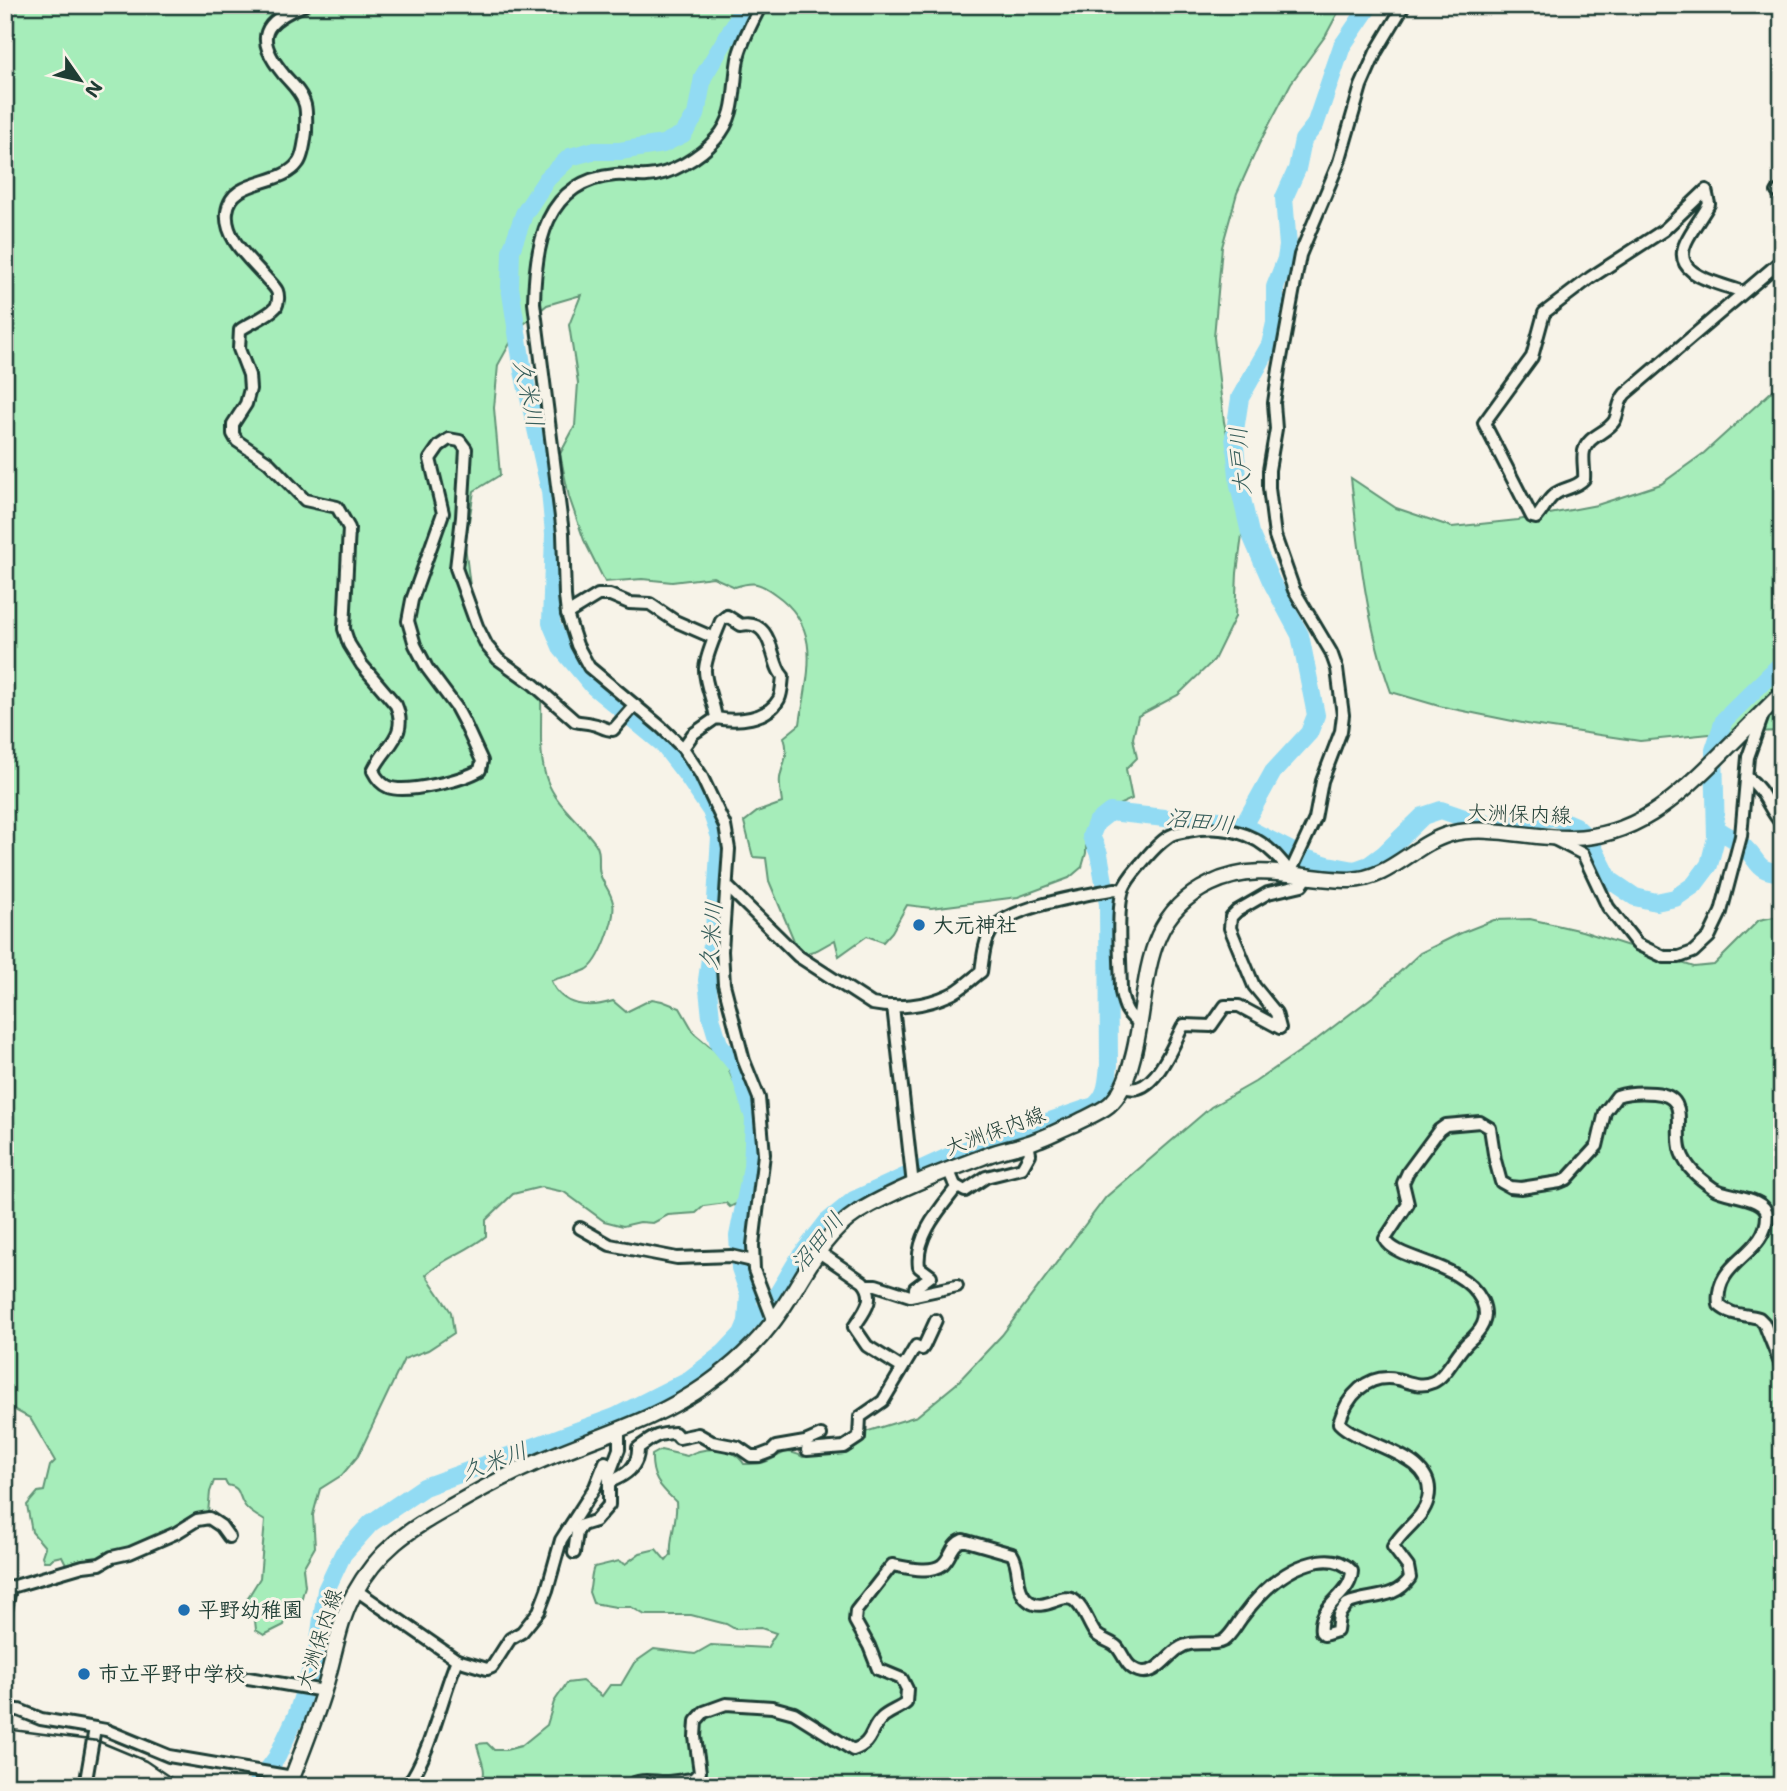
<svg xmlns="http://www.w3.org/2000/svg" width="1787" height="1791" viewBox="0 0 1787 1791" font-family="'Shantell Sans','Klee One',sans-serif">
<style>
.green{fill:#a6edba;stroke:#629577;stroke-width:2}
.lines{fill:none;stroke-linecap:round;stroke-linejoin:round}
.river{stroke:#92dbf3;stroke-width:18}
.minor-casing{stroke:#1f3d34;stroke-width:16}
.secondary-casing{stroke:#1f3d34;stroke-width:19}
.minor{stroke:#f7f3e8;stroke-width:10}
.secondary{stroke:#f7f3e8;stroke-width:14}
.rail{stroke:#1f3d34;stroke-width:2.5}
.poi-dot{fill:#1f6fb2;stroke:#f7f3e8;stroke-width:2.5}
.labels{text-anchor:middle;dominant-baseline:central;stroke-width:6;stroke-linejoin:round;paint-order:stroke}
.street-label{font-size:21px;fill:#1f3d34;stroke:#f7f3e8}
.poi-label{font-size:21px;font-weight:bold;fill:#1f3d34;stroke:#f7f3e8;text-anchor:start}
.water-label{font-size:23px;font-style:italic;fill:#365d5a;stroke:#f7f3e8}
</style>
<rect width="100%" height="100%" fill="#f7f3e8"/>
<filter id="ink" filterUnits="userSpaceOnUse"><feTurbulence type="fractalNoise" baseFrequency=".0143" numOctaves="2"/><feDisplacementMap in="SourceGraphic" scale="14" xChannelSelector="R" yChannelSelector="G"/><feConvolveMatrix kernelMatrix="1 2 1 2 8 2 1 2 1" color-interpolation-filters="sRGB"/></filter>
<g filter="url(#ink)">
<g class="green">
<path d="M5,5H1342L1326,35L1291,83L1259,144L1237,193L1222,247L1214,337L1224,422L1238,478L1244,520L1237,573L1235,617L1214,660L1178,695L1138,716L1133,738L1137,758L1126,769L1132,799L1098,814L1086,834V853L1082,867L1069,878L1018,897L931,908L907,905L892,932L883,942L867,936L839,956L835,940L817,950L800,955L769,881L766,858L753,857L744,822L757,812L782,803C781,795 779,786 780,778C783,761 790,756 784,737L800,724C807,674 824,628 775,594C759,582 753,581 735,587L713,577L672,582L642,579L605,582L584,540L569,497L560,454L575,426L578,383L569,325L581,295L547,305L518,329L498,365L494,408L500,475L474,491L465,545L472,603L491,646L541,700C542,725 538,756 547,780C556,805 580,822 595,843C602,852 597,864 600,874C603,884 611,891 613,903C616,918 600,963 586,970C576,975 562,976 551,981C562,1007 589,1009 613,1001L626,1012L652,999L662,1001L680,1008L695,1034L714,1050L729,1067C728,1076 736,1082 739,1091C744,1106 749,1124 750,1139C752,1162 739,1180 738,1203L730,1207L726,1203L704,1206L696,1213L668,1215L653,1223L640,1222L623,1226L604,1221L564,1192L541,1187L513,1194L486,1220V1236C467,1252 443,1258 426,1275L451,1312L454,1333L428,1350L404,1359L358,1456L342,1475L320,1489L313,1515L315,1547L303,1568L305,1586L301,1601L287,1613L284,1625L264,1635L256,1630L254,1611L247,1599L260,1578L265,1521C259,1517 249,1512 245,1506C237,1496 243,1488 227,1485L225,1481H214L210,1492L208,1513L194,1517L138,1547L67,1566L62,1556L53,1558L50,1561H44L42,1556L45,1547L32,1532L27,1505L38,1492L44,1491L50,1466L55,1461L30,1418L13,1409L5,1430Z"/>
<path d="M1782,382V731L1720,733L1640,741L1532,725L1439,706L1391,692C1366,623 1359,551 1351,478L1396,508L1452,527L1518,520L1597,505L1661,484L1704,453Z"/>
<path d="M1774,917L1782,922V1786H480C489,1770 480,1761 477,1744L487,1743L494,1750H506L521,1746L547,1725L554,1702L567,1683L582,1681L602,1696L610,1685H621L634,1663L654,1649L695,1654L711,1645L767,1648L776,1633L761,1628L735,1629L726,1624L691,1615H645L631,1607H616L593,1603L589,1592C592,1583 590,1576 594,1567L619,1561L625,1564L640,1553L656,1549L666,1561L671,1555C669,1537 678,1520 676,1502C661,1487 651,1479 652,1455L661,1450L687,1456C704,1446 733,1446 744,1464C749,1464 756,1464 761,1463C781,1459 781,1445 803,1457L813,1452L858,1443L865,1432L917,1416L956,1384L1002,1335L1106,1197L1211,1107L1255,1082L1316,1040L1375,995L1420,953L1461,933L1494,920L1530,919L1582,931L1694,967L1714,965L1759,920Z"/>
</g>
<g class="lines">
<g class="river">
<polyline points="1243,826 1273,772 1309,733 1316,715 1300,635 1271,581 1250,533 1239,486 1234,437 1240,398 1270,345 1275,323 1275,287 1286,259 1288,246 1284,198 1297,169 1303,140 1315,125 1342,46 1370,5"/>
<path d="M1716,828C1725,835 1738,840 1745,848C1761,863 1754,870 1782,873"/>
<path d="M747,1322L758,1317L774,1300L799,1258L827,1222L854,1200L959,1152L1094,1106C1108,1095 1107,1081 1109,1065L1108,904L1099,854L1091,836L1096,823L1110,812L1165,818L1221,820L1243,826L1305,858L1328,865L1355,870L1369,865L1384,854L1423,816L1441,810L1470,820L1499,826L1554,817L1575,826L1589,839L1610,880L1635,897L1656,902L1675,898L1694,885L1709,865L1716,838L1714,750L1724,720L1782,663"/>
<polyline points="256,1786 277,1757 297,1714 318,1647 326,1590 343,1554 371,1523 424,1487 615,1417 690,1379 724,1353 742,1334 747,1322 749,1294 740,1268 738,1236 752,1167 754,1118 737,1066 719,1044 711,1017 707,980 714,930 720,837 711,811 686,774 662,743 593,686 562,649 551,623 554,534 550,491 523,371 510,287 511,251 524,214 547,179 570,157 592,151 620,151 663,144 683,134 696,115 703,77 738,19 742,5"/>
</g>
<defs>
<g id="minor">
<path d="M304,5C263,22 253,37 284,75C292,84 302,93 305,105C307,113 306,124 306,132C305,140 303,157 298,163C281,187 231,177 227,212C224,239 251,260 267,279C270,282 275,287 277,291C279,296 278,303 276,307C268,316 250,323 240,330L239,349L249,375L250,389L246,404L233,424V434L237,441L268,462L305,500L337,507L349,528L344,629L349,644L362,665L396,705C409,736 385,745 373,771C376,777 381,784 388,787C407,794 463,780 480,770L482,761L464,722L456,707L427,668L415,645L408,621L412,600L443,513L430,459L439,446L449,439L460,441L466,449L462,517L456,568L477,626L487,646L498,659L533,684L575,721C582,723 586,722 592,724C600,725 604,730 613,730L635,705"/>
<path d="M761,5C753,21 744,37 739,54C732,85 739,114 716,139C700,157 671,175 647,176C637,177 626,174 615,175C545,181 535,245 534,303L563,533L565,596L567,614L577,645L589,667L661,727L683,748L701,775L725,826L729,849L722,951L724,984L744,1061L759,1098L764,1154L753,1245L754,1270L774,1322"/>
<polyline points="1777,192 1782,189"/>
<path d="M1743,292C1720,283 1670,276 1686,242C1692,229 1702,217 1709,204L1706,190L1664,230L1590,278L1544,313L1532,357L1484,423L1532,517L1536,518C1543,511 1546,501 1554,495C1563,487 1575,489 1584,479C1585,470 1582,459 1584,451C1588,435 1608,433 1615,420C1619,411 1618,402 1625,394L1782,260"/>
<polyline points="567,614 598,595 610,595 629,603 650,604 675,621 714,638"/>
<path d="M683,748L693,734L716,718C714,703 704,681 705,669C706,655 716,634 721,621L727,616L741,625C775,618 770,665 783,676C782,683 782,693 779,699C767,720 737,722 716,718"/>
<path d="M1747,777C1765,790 1768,809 1782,824"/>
<polyline points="1552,838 1583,854 1608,907 1637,944 1664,957 1679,957 1693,952 1709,937 1721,912 1741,836 1748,757 1764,712"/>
<polyline points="1290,873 1315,819 1322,781 1341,731 1343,715 1337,669 1331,652 1294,590 1275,536 1269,488 1269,470 1276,429 1274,403 1279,369 1300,255 1339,162 1361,86 1376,52 1404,5"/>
<path d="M728,887L798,956L872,1004C897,1009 925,1006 949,995C960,991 971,979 981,972C983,958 984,941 992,930C1009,906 1086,895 1115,889L1123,890"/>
<polyline points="893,1006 913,1185"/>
<path d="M1140,1023C1127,1016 1124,1006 1121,992C1121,968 1116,911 1123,890C1127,878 1137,869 1145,859C1151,852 1159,843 1168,837C1173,833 1182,832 1188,831C1230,822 1267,837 1290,873"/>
<path d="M1123,1086C1152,1101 1172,1047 1182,1028L1184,1025L1211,1026L1225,1006H1239L1280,1028L1276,1013L1254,986L1230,928L1231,917L1237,911L1268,893L1302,885L1309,875"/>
<polyline points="956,1186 965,1191 986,1177 1022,1168 1030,1154 1028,1143"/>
<polyline points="580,1228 610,1245 677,1258 731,1256 753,1261"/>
<path d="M819,1252L863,1282C877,1298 864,1312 854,1327L867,1346L902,1368"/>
<polyline points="866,1285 876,1285 910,1296 957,1286"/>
<path d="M915,1295V1288L931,1276L919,1267C915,1237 939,1210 956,1188L949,1171"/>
<polyline points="807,1450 844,1447 859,1437 860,1417 883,1401 916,1346 922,1349 924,1346 936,1320"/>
<path d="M609,1482C625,1476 639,1467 638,1448C654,1437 655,1434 675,1433L679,1438L698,1434L712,1442L738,1447L751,1456H759L772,1451L776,1447L805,1442L821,1435"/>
<polyline points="574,1553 577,1532 582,1525 595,1521 609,1505 609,1475 619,1449 619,1431"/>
<polyline points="356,1590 457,1660 487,1669 492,1667 510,1639 522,1632 539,1611 547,1590 561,1540 595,1487 605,1462"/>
<polyline points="5,1616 9,1594 8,1588 83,1566 100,1564 112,1557 130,1553 176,1533 197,1520 209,1518 221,1526 229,1537"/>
<polyline points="248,1678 324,1691"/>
<polyline points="5,1710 19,1710 41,1719 95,1728"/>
<polyline points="85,1786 95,1728 106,1730 169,1756 293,1777"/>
<path d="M407,1786C432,1751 440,1700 457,1660"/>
<path d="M629,1786C642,1777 655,1783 669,1782C677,1781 685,1780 693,1779L700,1772L695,1737L696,1721L704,1712L726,1704L772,1707L794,1713L853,1750C875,1742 868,1731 882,1718C888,1712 899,1709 906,1703L907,1689L902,1679L878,1669L869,1646L855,1621L856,1611L892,1565C905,1567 930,1574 942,1565C952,1557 950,1545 963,1540L1012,1554C1022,1569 1013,1590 1030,1602C1045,1612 1063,1591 1075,1601C1085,1610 1088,1623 1095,1633C1101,1640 1111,1641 1117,1647C1124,1655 1126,1667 1138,1671C1155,1677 1166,1657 1178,1649C1193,1638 1213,1647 1223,1641C1232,1635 1237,1623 1243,1616C1262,1590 1286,1567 1319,1561C1332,1559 1343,1561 1352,1571C1351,1597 1317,1604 1321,1632L1324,1635L1337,1631L1339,1615L1347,1604C1369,1594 1394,1601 1410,1578L1408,1567L1393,1547C1402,1529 1423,1520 1428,1499C1439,1454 1362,1447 1339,1423C1347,1396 1367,1373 1397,1379C1409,1382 1420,1388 1433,1382C1446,1377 1456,1353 1468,1342C1481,1331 1490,1319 1482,1301C1461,1260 1397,1262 1385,1239L1408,1204L1403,1183L1408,1172L1439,1130L1446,1125L1480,1122L1490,1128L1495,1160L1501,1182L1510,1187L1521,1188L1560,1182L1567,1179L1597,1146L1605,1112L1617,1096C1629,1092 1642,1092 1654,1093C1692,1096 1673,1127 1681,1152C1687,1169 1699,1178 1713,1188C1726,1197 1766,1196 1767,1215C1767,1256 1713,1260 1719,1305C1731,1316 1744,1314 1759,1318L1764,1323L1782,1368"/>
</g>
<path id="secondary" d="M289,1786C301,1754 314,1723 324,1690C334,1659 338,1623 354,1594C378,1550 408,1530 450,1507C476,1492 503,1477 531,1465C590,1438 652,1423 706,1385C730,1368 754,1347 772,1323C801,1286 817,1238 858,1212C898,1188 945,1171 988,1155C1004,1149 1021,1147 1037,1140C1049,1136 1061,1129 1074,1124C1085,1118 1099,1113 1109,1105C1122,1094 1128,1076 1132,1060C1151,994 1136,919 1210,884C1259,860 1301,880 1350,880C1391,879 1413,844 1450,834C1489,824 1531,839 1571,838C1634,837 1675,800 1717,758C1739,736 1760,715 1782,693"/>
</defs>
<use href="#minor" class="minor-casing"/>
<use href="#secondary" class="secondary-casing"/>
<use href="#minor" class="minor"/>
<use href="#secondary" class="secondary"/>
<polyline class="rail" points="5,1729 98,1741 146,1761 183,1786"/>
</g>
</g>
<g class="poi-dot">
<circle cx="919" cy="925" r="7"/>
<circle cx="184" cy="1610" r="7"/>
<circle cx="84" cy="1674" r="7"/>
</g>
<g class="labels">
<g class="street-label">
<text transform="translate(1519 814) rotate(2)">大洲保内線</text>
<text transform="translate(995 1131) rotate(-20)">大洲保内線</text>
<text transform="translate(319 1639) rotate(-72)">大洲保内線</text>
</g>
<g class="poi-label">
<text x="933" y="925">大元神社</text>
<text x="198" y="1610">平野幼稚園</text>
<text x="98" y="1674">市立平野中学校</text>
</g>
<g class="water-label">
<text transform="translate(529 393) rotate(78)">久米川</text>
<text transform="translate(1240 461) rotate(-94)">大戸川</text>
<text transform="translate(1200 821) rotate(7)">沼田川</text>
<text transform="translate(711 936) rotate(-85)">久米川</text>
<text transform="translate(817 1242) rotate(-51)">沼田川</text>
<text transform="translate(494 1461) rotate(-20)">久米川</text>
</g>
</g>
<rect width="1787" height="1791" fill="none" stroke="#f7f3e8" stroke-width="28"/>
<rect x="14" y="14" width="1759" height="1763" fill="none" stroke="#1f3d34" stroke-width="2.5" filter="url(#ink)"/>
<g transform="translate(80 80) rotate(124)" stroke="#f7f3e8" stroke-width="5" paint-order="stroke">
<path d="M0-5L12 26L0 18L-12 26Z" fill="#1f3d34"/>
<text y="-10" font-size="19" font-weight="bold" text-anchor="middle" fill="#1f3d34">N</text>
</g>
</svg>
